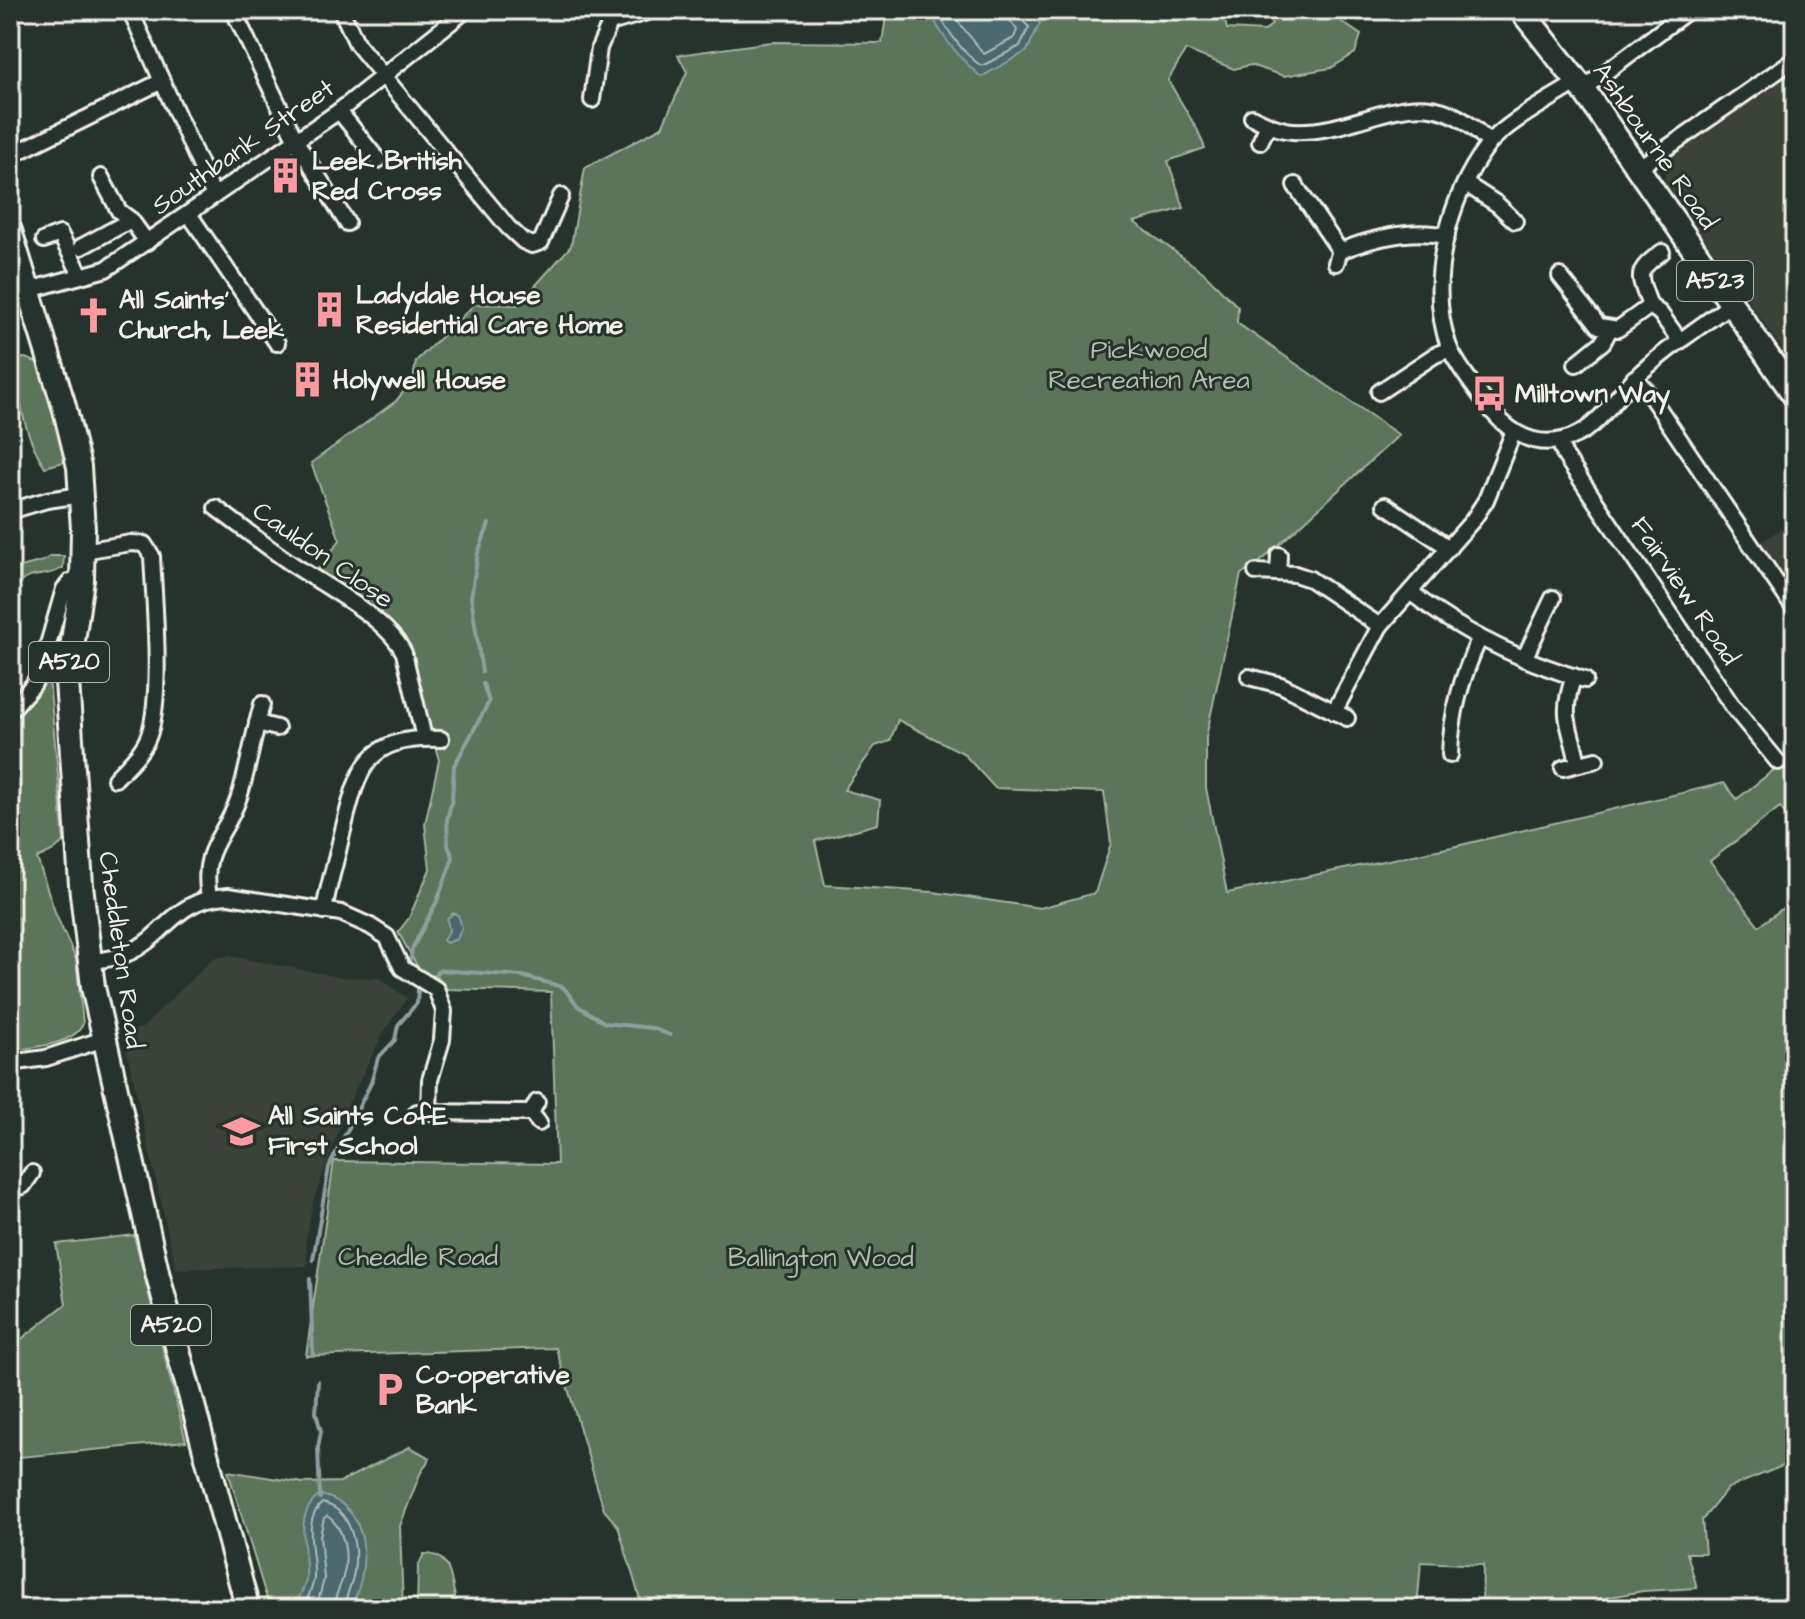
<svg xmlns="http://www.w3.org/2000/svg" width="1805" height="1619" viewBox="0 0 1805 1619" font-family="'Architects Daughter',sans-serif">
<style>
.built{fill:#3b4339}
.green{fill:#5a745a;stroke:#a7b2a1;stroke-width:2;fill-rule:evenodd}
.water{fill:#48696e;stroke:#8d9f9f;stroke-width:2}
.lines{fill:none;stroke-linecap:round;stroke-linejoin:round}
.shore{stroke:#afbbb7;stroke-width:2}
.stream{stroke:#8d9f9f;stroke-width:4}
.minor-casing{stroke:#f4f1e8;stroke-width:20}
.highway-casing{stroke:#f4f1e8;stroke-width:28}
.minor{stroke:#26332d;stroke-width:14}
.highway{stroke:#26332d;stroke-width:22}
.labels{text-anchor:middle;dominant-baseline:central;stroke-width:6;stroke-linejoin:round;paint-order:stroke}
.shield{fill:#26332d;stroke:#b6b8b0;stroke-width:2}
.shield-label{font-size:24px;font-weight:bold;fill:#f4f1e8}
.street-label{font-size:26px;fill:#f4f1e8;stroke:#26332d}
.poi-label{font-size:26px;font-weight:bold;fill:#f4f1e8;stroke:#26332d;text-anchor:start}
.park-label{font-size:26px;fill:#b6bfaf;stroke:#26332d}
</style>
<rect width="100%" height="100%" fill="#26332d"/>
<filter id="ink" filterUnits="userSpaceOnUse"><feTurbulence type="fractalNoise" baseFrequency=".0125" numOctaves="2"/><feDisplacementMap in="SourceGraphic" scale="16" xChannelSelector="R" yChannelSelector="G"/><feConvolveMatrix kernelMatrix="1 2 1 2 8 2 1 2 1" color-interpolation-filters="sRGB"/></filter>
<g filter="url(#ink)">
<g class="built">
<polygon points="1794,71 1795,350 1787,356 1665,182 1665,162"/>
<polygon points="1795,519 1795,595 1759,544"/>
<polygon points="229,956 339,977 379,978 407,998 383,1033 348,1104 313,1202 306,1239 307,1266 176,1269 123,1033 142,1028 212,959"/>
</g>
<g class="green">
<path d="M887,10H1223L1227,29L1265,31L1272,24L1265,10H1304L1305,13L1333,16L1361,35L1355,53L1331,68L1284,76L1250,65L1234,69L1186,50L1168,80L1198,131L1205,148L1168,161L1184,208L1134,222L1203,272L1238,307L1237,323L1399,435L1260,562L1241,574L1206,737V788L1227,893L1452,847L1724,783L1737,799L1795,753V827L1780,807L1710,861L1759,926L1795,899V1461L1728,1488L1702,1520L1705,1553H1687L1697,1588L1643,1591L1545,1609H1482L1483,1565L1421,1562L1417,1609H643L618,1526L604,1510L556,1348L306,1356L334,1161L557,1164L551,992L447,989L438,978L421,973L398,932L409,918L430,869L425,824L439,760L403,636L376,612L316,572L340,540L311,463L396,401L413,380L416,361L475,304L518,305L571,246L585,168L662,127L687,72L678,55L772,42L882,43ZM898,720L963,753L995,788L1104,792L1111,843L1095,893L1040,908L933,892L825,885L815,841L878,824L880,800L844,790L875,746L890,741Z"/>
<path d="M25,358L39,363L42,371L66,454L64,462L45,467C37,455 30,439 26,426C21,411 22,396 10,385V359Z"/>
<path d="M51,556H64L63,568C37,583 24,563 10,604V570L43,561Z"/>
<path d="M49,678L64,841L54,850L37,858L56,915L76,959L83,1024C73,1046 31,1047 10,1051V721L21,712Z"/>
<polygon points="134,1235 186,1441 10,1458 10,1348 66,1304 56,1244"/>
<polygon points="410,1447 430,1458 420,1474 400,1526 403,1609 270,1609 228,1471 303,1483 340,1482"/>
<path d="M424,1554C452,1553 450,1579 456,1601L452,1609H417L418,1566Z"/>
</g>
<g class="water">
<path d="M930,10H1022L1040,23L1027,51L981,77C961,59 939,35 930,10Z"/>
<polygon points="453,913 458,915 462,927 457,939 446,943 443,940 449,931 447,919"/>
<path d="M320,1495C357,1502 368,1538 362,1573C361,1586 355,1597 351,1609H299L297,1604C299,1595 304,1590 306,1580C309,1551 291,1516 320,1495Z"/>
</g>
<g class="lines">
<g class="shore">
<path d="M938,10C945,29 965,56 982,66L1020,46L1029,27L1020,18L1018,10"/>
<polyline points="949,10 984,54 1014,38 1017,30 1010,20 1008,10"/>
<path d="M306,1609C305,1598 313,1590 314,1578C316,1553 301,1523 322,1503C352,1509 358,1546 354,1572C352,1585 345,1596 344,1609"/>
<path d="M316,1609L324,1579L320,1536L324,1518L327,1516C345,1527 349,1557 343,1577C340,1588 334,1597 333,1609"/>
</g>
<g class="stream">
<polyline points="482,672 471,597 478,553 489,524"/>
<polyline points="410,962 412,949 437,901 453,858 448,845 447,820 452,799 454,766 489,702 483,684"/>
<polyline points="434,976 439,970 522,976 563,987 578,1006 605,1023 652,1028 670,1035"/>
<polyline points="313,1260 329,1167 371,1083 378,1058 395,1040 398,1025 417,1003 418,989"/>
<polyline points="310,1279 313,1354"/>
<polyline points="318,1381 316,1413 321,1431 318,1448 320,1498"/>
</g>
<defs>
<g id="minor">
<polyline points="130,10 214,196"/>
<polyline points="233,10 296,141 347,223"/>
<polyline points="341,10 357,44 508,227 523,241 532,245 541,242 561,196"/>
<polyline points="597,10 610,23"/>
<polyline points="610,23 654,10"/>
<path d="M1578,82C1554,97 1504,124 1488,145C1448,198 1426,283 1449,347C1457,366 1474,386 1486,403C1503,428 1530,448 1562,440C1596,433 1612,400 1635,378C1664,350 1699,328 1731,304"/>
<polyline points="1583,89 1689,10"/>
<polyline points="592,100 599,48 610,23"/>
<polyline points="339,111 378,160"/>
<path d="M1252,117C1264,123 1278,130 1293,131C1369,135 1422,68 1489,143"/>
<polyline points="1260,142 1268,125"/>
<polyline points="10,156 162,81"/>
<polyline points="1638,168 1795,59"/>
<polyline points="101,177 119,211 131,220 147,242"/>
<polyline points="1466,184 1497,204 1515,221"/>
<polyline points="1295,185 1340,251 1336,263"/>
<polyline points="189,214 277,343"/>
<polyline points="44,240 60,234 81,275"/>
<polyline points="81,247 131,220"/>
<path d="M1340,251C1373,238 1412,228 1447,236"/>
<polyline points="1560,276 1599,326 1618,329 1650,306 1660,313 1680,341"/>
<polyline points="29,290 106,269 339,111 466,10"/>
<path d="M1650,306C1639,275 1633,273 1662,252"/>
<polyline points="1576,364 1603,342 1610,329"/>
<polyline points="1634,378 1647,391 1795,610"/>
<polyline points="1379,392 1435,355 1450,349"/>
<polyline points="1559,441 1565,456 1733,707 1778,762"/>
<polyline points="1385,505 1449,548"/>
<path d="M216,508C241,527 266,546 292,564C325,586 387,618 404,653L424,738"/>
<polyline points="10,511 47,500 81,495"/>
<path d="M83,551L131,543L144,544L152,556C154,600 163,695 149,735C143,752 127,766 115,779"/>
<polyline points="1256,572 1295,574 1310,579 1380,626"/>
<polyline points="1278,573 1279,555"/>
<path d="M1410,592C1463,634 1521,661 1585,680"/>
<polyline points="1524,659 1553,598"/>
<path d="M1574,676C1559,719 1571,724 1578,764"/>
<polyline points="1249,677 1281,685 1347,718"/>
<polyline points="10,711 33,685 40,672 64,589 71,581 82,576"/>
<polyline points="1334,712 1380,626 1473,520 1486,500 1513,433"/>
<polyline points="257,723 277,728"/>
<path d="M1450,755C1451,713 1462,677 1479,639"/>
<polyline points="1563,768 1596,760"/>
<path d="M209,897C200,845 227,837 240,794C249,764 254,733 262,704"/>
<path d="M324,911C328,886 336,862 341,838C358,772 362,735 441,739"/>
<path d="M89,961C101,960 115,959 126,954C168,936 172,899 228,896L341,913L370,926L387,937L402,968L436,989L444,1011L442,1040L430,1080L429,1112"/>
<polyline points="10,1063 46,1058 104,1039"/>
<polyline points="537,1102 531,1113 539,1123"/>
<polyline points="417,1112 531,1113"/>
<polyline points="10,1189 23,1186 32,1173"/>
</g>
<g id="highway">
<polyline points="1521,10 1583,89 1795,396"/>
<polyline points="10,231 64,406 79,467 83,529 82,580 67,681 81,885 93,987 158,1276 248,1609"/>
</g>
</defs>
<use href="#minor" class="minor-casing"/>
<use href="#highway" class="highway-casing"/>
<use href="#minor" class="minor"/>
<use href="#highway" class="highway"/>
</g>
</g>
<defs>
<symbol id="building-bare" viewBox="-9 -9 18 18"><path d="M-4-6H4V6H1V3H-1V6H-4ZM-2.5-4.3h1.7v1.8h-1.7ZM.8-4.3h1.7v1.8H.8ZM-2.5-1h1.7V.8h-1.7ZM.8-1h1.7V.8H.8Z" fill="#ff9aa2" stroke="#26332d" stroke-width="2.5" paint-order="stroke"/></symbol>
<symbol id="church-bare" viewBox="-9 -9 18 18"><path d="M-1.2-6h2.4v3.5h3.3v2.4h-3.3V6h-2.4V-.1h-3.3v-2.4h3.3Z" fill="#ff9aa2" stroke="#26332d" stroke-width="2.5" paint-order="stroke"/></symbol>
<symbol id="bus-bare" viewBox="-9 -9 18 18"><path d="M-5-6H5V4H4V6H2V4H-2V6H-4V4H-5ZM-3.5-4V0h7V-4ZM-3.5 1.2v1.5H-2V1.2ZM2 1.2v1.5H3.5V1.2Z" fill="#ff9aa2" stroke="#26332d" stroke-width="2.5" paint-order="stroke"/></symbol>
<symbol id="school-bare" viewBox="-9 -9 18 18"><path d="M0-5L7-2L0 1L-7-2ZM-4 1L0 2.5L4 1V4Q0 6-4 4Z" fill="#ff9aa2" stroke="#26332d" stroke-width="2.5" paint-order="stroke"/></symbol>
<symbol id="parking-bare" viewBox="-9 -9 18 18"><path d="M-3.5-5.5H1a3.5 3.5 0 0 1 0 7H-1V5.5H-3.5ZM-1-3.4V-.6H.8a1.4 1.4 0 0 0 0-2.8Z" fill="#ff9aa2" stroke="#26332d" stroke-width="2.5" paint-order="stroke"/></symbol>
</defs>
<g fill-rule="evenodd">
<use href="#building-bare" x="260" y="150" width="51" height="51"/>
<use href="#building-bare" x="304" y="284" width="51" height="51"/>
<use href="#church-bare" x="68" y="290" width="51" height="51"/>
<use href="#building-bare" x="282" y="354" width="51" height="51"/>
<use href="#bus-bare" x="1464" y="368" width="51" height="51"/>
<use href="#school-bare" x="216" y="1106" width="51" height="51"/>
<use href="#parking-bare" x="364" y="1364" width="51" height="51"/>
</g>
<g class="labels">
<g class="shield">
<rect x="1677" y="261" width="76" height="40" rx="6"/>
<rect x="29" y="642" width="80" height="40" rx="6"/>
<rect x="131" y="1305" width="80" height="40" rx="6"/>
</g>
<g class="shield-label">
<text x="1715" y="281">A523</text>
<text x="69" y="662">A520</text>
<text x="171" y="1325">A520</text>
</g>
<g class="street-label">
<text transform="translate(1655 146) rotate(55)">Ashbourne Road</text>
<text transform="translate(243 147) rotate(-35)">Southbank Street</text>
<text transform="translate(323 555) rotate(35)">Cauldon Close</text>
<text transform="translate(1685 591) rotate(56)">Fairview Road</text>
<text transform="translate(121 950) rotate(82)">Cheddleton Road</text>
</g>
<g class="poi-label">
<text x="312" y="161">Leek British<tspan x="312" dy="30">Red Cross</tspan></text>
<text x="356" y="295">Ladydale House<tspan x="356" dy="30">Residential Care Home</tspan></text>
<text x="119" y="300">All Saints'<tspan x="119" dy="30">Church, Leek</tspan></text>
<text x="333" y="380">Holywell House</text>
<text x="1515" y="394">Milltown Way</text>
<text x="268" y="1116">All Saints CofE<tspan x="268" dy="30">First School</tspan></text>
<text x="416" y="1375">Co-operative<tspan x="416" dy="30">Bank</tspan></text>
</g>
<g class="park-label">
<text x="1149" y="350">Pickwood<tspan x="1149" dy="30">Recreation Area</tspan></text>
<text x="418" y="1257">Cheadle Road</text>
<text x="821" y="1258">Ballington Wood</text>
</g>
</g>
<rect width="1805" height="1619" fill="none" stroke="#26332d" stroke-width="40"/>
<rect x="20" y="20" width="1765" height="1579" fill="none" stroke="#f4f1e8" stroke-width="3" filter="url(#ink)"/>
</svg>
